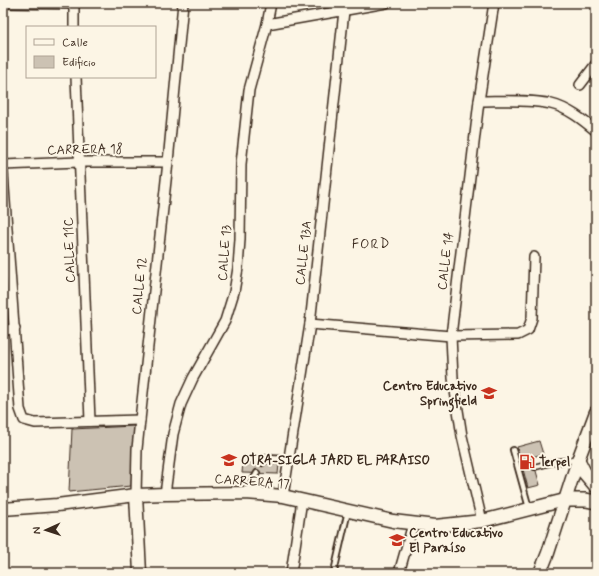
<svg xmlns="http://www.w3.org/2000/svg" width="599" height="576" viewBox="0 0 599 576" font-family="Mynerve,sans-serif">
<style>
.building{fill:#ccc2b3;stroke:#3b2a1e}
.lines{fill:none;stroke-linecap:round;stroke-linejoin:round}
.service-casing{stroke:#3b2a1e;stroke-width:8}
.minor-casing{stroke:#3b2a1e;stroke-width:12}
.tertiary-casing{stroke:#3b2a1e;stroke-width:15}
.secondary-casing{stroke:#3b2a1e;stroke-width:16}
.service{stroke:#fcf5e5;stroke-width:4.5}
.minor{stroke:#fcf5e5;stroke-width:9}
.tertiary{stroke:#fcf5e5;stroke-width:12}
.secondary{stroke:#fcf5e5;stroke-width:13}
.labels{text-anchor:middle;dominant-baseline:central;stroke-width:4;stroke-linejoin:round;paint-order:stroke}
.street-label{font-size:13px;fill:#3b2a1e;stroke:#fcf5e5}
.poi-label{font-size:13px;font-weight:bold;fill:#3b2a1e;stroke:#fcf5e5;text-anchor:start}
.neighbourhood-label{font-size:14px;letter-spacing:1px;fill:#3b2a1e;stroke:#fcf5e5}
</style>
<rect width="100%" height="100%" fill="#fcf5e5"/>
<filter id="ink" filterUnits="userSpaceOnUse"><feTurbulence type="fractalNoise" baseFrequency=".025" numOctaves="2"/><feDisplacementMap in="SourceGraphic" scale="8" xChannelSelector="R" yChannelSelector="G"/><feConvolveMatrix kernelMatrix="1 2 1 2 8 2 1 2 1" color-interpolation-filters="sRGB"/></filter>
<g filter="url(#ink)">
<g class="building">
<polygon points="134,426 131,486 69,492 72,429"/>
<polygon points="539,441 543,454 532,457 540,485 528,488 517,447"/>
<polygon points="243,462 279,464 278,474 242,473"/>
</g>
<g class="lines">
<defs>
<g id="service">
<polyline points="513,450 529,508"/>
<polyline points="262,463 264,458 289,459"/>
<polyline points="535,467 553,462 576,460"/>
<polyline points="247,491 257,473"/>
<polyline points="334,572 348,511"/>
</g>
<g id="minor">
<polyline points="3,3 74,4"/>
<polyline points="74,3 74,27"/>
<polyline points="267,24 386,3"/>
<polyline points="76,77 90,421"/>
<polyline points="580,85 596,64"/>
<path d="M479,101C501,101 530,99 551,104C568,108 583,120 596,131"/>
<polyline points="3,165 79,162 168,162"/>
<polyline points="3,173 20,409 24,420 35,423 140,420"/>
<polyline points="310,324 451,336 518,335 528,330 532,318 534,257"/>
<polyline points="3,331 15,328"/>
<polyline points="165,494 173,434 181,404 193,378 225,321 234,292 238,268 240,239 241,164 249,90 267,24 271,3"/>
<polyline points="136,495 137,449 140,420 168,162 183,3"/>
<polyline points="283,496 310,324 344,11"/>
<polyline points="482,521 462,436 453,378 451,336 479,101 494,3"/>
<polyline points="291,573 302,500"/>
<polyline points="399,573 413,524"/>
</g>
<g id="tertiary">
<polyline points="136,495 140,573"/>
<polyline points="3,509 57,505 136,495 165,494 246,493 283,496 393,521 435,526 482,521 565,500"/>
<polyline points="540,573 548,553 578,460 596,412"/>
</g>
<g id="secondary">
<polyline points="578,460 584,472 596,486"/>
<polyline points="565,500 586,500 596,502"/>
</g>
</defs>
<use href="#service" class="service-casing"/>
<use href="#minor" class="minor-casing"/>
<use href="#tertiary" class="tertiary-casing"/>
<use href="#secondary" class="secondary-casing"/>
<use href="#service" class="service"/>
<use href="#minor" class="minor"/>
<use href="#tertiary" class="tertiary"/>
<use href="#secondary" class="secondary"/>
</g>
</g>
<defs>
<symbol id="school-bare" viewBox="-9 -9 18 18"><path d="M0-5L7-2L0 1L-7-2ZM-4 1L0 2.5L4 1V4Q0 6-4 4Z" fill="#c8321e" stroke="#fcf5e5" stroke-width="2.5" paint-order="stroke"/></symbol>
<symbol id="fuel-bare" viewBox="-9 -9 18 18"><path d="M-5.5-6h7V0h2V4h1.3V-2.5L3-4.5l.8-.8L6-3V5H2.5V1h-1V6h-7ZM-4.2-4.7v3.2H.2V-4.7Z" fill="#c8321e" stroke="#fcf5e5" stroke-width="2.5" paint-order="stroke"/></symbol>
</defs>
<g fill-rule="evenodd">
<use href="#school-bare" x="478" y="382" width="22" height="22"/>
<use href="#school-bare" x="218" y="449" width="22" height="22"/>
<use href="#fuel-bare" x="516" y="451" width="22" height="22"/>
<use href="#school-bare" x="386" y="529" width="22" height="22"/>
</g>
<g class="labels">
<g class="street-label">
<text transform="translate(85 150) rotate(-1)">CARRERA 18</text>
<text transform="translate(70 250) rotate(-92)">CALLE 11C</text>
<text transform="translate(225 253) rotate(-86)">CALLE 13</text>
<text transform="translate(304 253) rotate(-84)">CALLE 13A</text>
<text transform="translate(446 261) rotate(-83)">CALLE 14</text>
<text transform="translate(140 286) rotate(-84)">CALLE 12</text>
<text transform="translate(252 482) rotate(4)">CARRERA 17</text>
</g>
<g class="poi-label">
<text x="477" y="386" text-anchor="end">Centro Educativo<tspan x="477" dy="15">Springfield</tspan></text>
<text x="241" y="460">OTRA-SIGLA JARD EL PARAISO</text>
<text x="539" y="462">Terpel</text>
<text x="409" y="533">Centro Educativo<tspan x="409" dy="15">El Paraíso</tspan></text>
</g>
<g class="neighbourhood-label">
<text x="371" y="244">FORD</text>
</g>
</g>
<rect width="599" height="576" fill="none" stroke="#fcf5e5" stroke-width="16"/>
<rect x="8" y="8" width="583" height="560" fill="none" stroke="#3b2a1e" stroke-width="1.5" filter="url(#ink)"/>
<rect x="26" y="26" width="130" height="52" fill="#fcf5e5" stroke="#afa495"/>
<rect x="34" y="39" width="20" height="6" fill="#fcf5e5" stroke="#afa495"/>
<text x="62" y="46" font-size="12" fill="#3b2a1e">Calle</text>
<rect x="34" y="56" width="20" height="12" fill="#ccc2b3" stroke="#afa495"/>
<text x="62" y="66" font-size="12" fill="#3b2a1e">Edificio</text>
<g transform="translate(46 530) rotate(267)" stroke="#fcf5e5" stroke-width="3" paint-order="stroke">
<path d="M0-3L7 15L0 10L-7 15Z" fill="#3b2a1e"/>
<text y="-6" font-size="11" font-weight="bold" text-anchor="middle" fill="#3b2a1e">N</text>
</g>
</svg>
